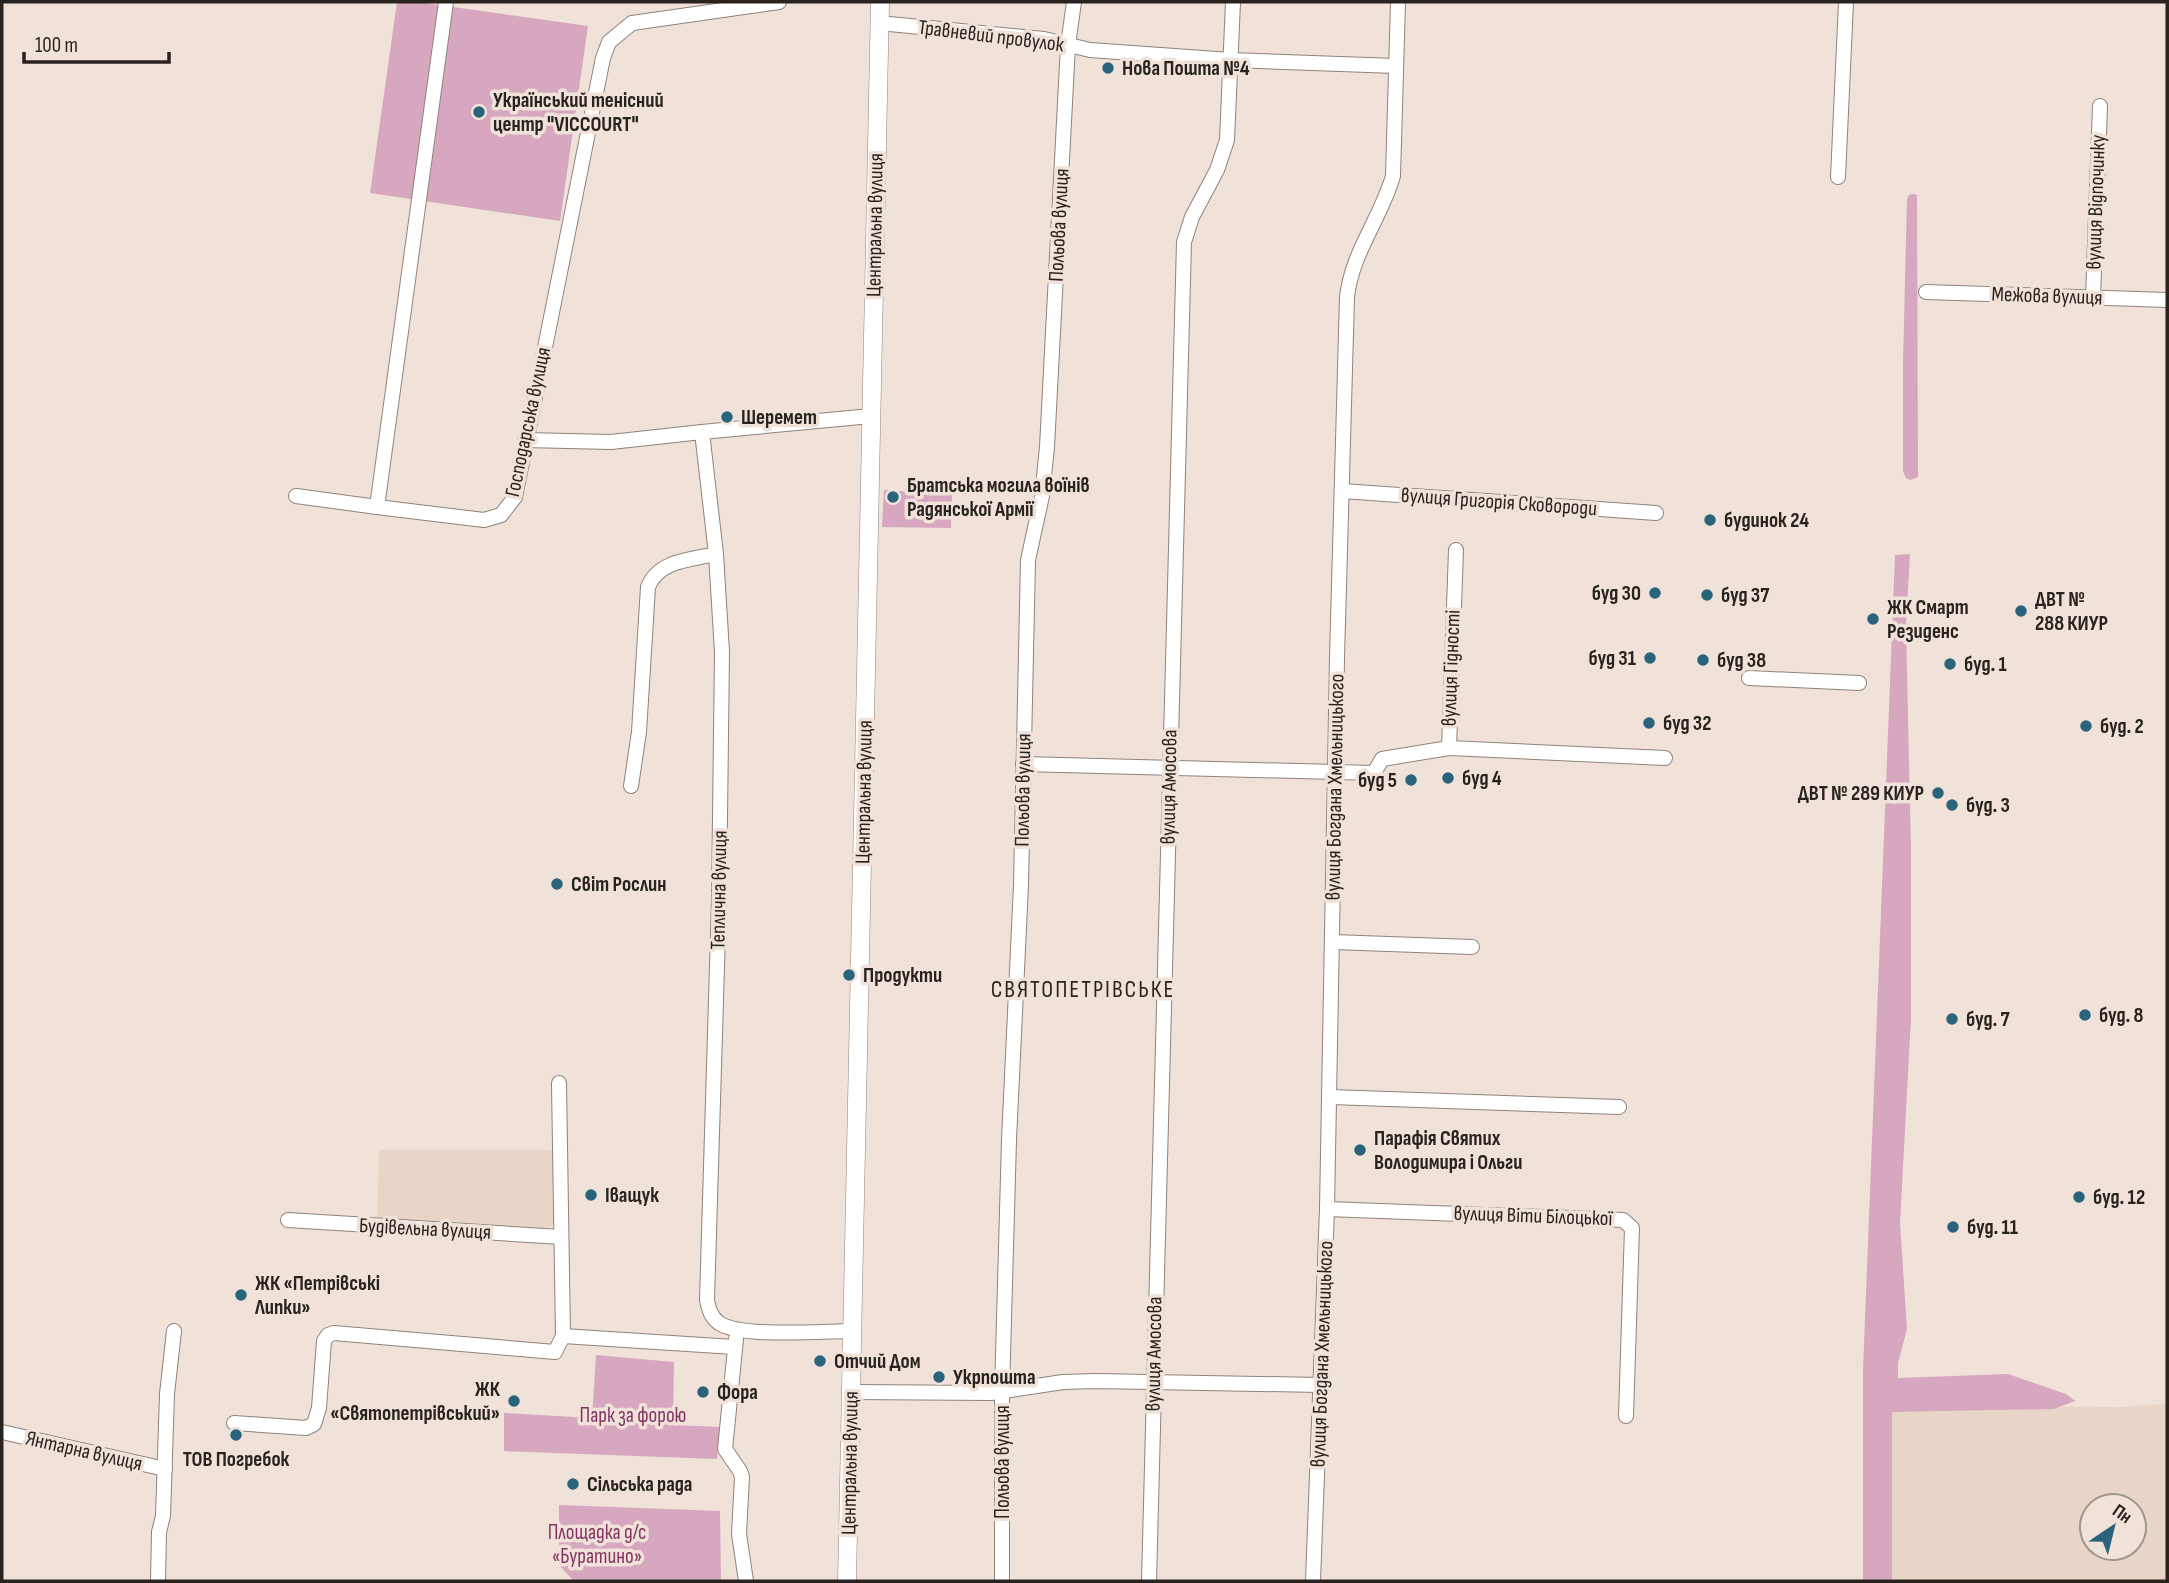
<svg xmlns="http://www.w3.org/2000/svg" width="2169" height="1583" viewBox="0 0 2169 1583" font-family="'Sofia Sans Condensed',sans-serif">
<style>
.built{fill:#e9d5c7;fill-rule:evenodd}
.green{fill:#d6a7bf}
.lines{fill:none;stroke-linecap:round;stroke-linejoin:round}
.minor-casing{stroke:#8f837a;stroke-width:16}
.major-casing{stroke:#8f837a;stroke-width:19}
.minor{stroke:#fff;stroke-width:14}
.major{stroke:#fff;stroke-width:18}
.poi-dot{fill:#29637c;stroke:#f0e2d8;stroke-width:2.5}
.labels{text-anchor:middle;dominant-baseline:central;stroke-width:7;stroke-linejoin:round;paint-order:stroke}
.street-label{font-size:21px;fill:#28231f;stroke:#f0e2d8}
.poi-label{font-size:21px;font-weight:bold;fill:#28231f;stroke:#f0e2d8;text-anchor:start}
.park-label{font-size:21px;fill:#843463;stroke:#f0e2d8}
.quarter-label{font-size:24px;letter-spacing:2px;fill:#28231f;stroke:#f0e2d8}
</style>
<rect width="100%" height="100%" fill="#f0e2d8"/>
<g class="built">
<polygon points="379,1150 556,1150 559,1218 549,1228 377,1225"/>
<path d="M2167,1404V1581H1886L1889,1405L2121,1407ZM2092,1506H2134V1548H2092Z"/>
</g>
<g class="green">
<polygon points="397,2 418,2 588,26 560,221 370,193"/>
<polygon points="1913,194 1917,195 1918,477 1910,480 1906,478 1903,471 1903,364 1907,199 1909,195"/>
<polygon points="884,490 952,495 951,528 882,527"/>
<polygon points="1910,554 1906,625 1911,852 1911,1018 1900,1223 1907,1329 1898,1363 1898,1378 2008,1374 2066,1394 2075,1401 2054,1409 1892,1412 1892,1581 1863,1581 1863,1370 1895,555"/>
<polygon points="596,1355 674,1362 673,1425 720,1427 717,1459 504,1451 504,1413 592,1418"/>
<polygon points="559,1505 720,1511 721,1581 574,1581 559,1565"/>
</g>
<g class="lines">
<defs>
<g id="minor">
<polyline points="446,2 377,507 484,520 501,515 515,497 603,58 609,42 632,23 779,2"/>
<polyline points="879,23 1044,39 1090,50 1231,60 1396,66"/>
<polyline points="1838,177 1846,2"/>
<polyline points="1926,292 2167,300"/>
<polyline points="2093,298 2100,106"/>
<polyline points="525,440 611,442 702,432"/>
<polyline points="1342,491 1656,513"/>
<polyline points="296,496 377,507"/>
<polyline points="1749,678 1859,683"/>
<polyline points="1449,748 1665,758"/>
<polyline points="1023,764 1374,773 1382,759 1449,748 1456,550"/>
<path d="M631,786L639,732L648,587C659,560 690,560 716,554"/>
<polyline points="1333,942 1472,947"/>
<polyline points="559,1083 563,1336 734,1347"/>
<polyline points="1330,1097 1619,1107"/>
<polyline points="1327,1209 1623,1220 1632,1228 1626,1416"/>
<polyline points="288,1220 561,1237"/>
<path d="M853,1331C824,1331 740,1338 719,1323C711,1317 709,1310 707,1300L719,900L722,652L716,554L702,432L871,416"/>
<polyline points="736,1339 725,1449 740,1471 742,1477 739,1534 746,1581"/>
<polyline points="851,1392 991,1393 1063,1382 1096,1381 1320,1385"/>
<polyline points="234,1423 306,1428 314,1424 319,1408 324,1341 328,1335 334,1333 555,1352 563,1336"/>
<polyline points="2,1432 165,1469"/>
<polyline points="158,1581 159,1532 163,1516 164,1487 167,1394 174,1331"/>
<polyline points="1002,1581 1002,1391 1009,1140 1021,885 1028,560 1042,496 1047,447 1068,45 1074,2"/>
<polyline points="1149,1581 1184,242 1192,217 1217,170 1227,140 1233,2"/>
<path d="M1313,1581L1327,1209L1337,658L1347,297C1352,252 1381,218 1393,176L1398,2"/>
</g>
<polyline id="major" points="847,1581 880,2"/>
</defs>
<use href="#minor" class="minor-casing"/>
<use href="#major" class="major-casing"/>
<use href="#minor" class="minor"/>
<use href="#major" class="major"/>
</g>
<g class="poi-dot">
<circle cx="1108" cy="68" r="7"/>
<circle cx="479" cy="112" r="7"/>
<circle cx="727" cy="417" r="7"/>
<circle cx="893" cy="497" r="7"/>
<circle cx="1710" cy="520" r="7"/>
<circle cx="1655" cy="593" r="7"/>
<circle cx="1707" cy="595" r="7"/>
<circle cx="2021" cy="611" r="7"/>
<circle cx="1873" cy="619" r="7"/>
<circle cx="1650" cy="658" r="7"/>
<circle cx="1703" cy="660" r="7"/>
<circle cx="1950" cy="664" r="7"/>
<circle cx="1649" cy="723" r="7"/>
<circle cx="2086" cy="726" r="7"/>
<circle cx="1448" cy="778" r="7"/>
<circle cx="1411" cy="780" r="7"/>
<circle cx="1938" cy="793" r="7"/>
<circle cx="1952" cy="805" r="7"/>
<circle cx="557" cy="884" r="7"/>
<circle cx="849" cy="975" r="7"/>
<circle cx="2085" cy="1015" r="7"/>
<circle cx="1952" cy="1019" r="7"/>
<circle cx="1360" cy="1150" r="7"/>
<circle cx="591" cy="1195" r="7"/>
<circle cx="2079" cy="1197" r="7"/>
<circle cx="1953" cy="1227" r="7"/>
<circle cx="241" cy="1295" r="7"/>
<circle cx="820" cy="1361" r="7"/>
<circle cx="939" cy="1377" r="7"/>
<circle cx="703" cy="1392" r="7"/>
<circle cx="514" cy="1401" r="7"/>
<circle cx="236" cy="1435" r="7"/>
<circle cx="573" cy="1484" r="7"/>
</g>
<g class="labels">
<g class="street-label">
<text transform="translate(991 36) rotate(7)">Травневий провулок</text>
<text transform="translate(2096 202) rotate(-88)">вулиця Відпочинку</text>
<text transform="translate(875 225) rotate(-89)">Центральна вулиця</text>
<text transform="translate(1059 225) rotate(-87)">Польова вулиця</text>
<text transform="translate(2047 296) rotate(2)">Межова вулиця</text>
<text transform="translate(528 422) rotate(-78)">Господарська вулиця</text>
<text transform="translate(1499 502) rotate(4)">вулиця Григорія Сковороди</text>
<text transform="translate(1451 668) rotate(-88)">вулиця Гідності</text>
<text transform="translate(1169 787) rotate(-89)">вулиця Амосова</text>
<text transform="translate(1335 787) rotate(-89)">вулиця Богдана Хмельницького</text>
<text transform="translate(1023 790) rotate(-89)">Польова вулиця</text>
<text transform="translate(864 792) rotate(-89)">Центральна вулиця</text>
<text transform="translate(719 890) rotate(-89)">Теплична вулиця</text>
<text transform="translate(1533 1216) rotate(2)">вулиця Віти Білоцької</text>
<text transform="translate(425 1229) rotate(3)">Будівельна вулиця</text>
<text transform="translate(1154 1354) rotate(-89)">вулиця Амосова</text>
<text transform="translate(1322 1354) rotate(-88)">вулиця Богдана Хмельницького</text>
<text transform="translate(84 1451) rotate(13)">Янтарна вулиця</text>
<text transform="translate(1002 1462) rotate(-90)">Польова вулиця</text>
<text transform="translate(850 1463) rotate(-89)">Центральна вулиця</text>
</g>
<g class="poi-label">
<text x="1122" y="68">Нова Пошта №4</text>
<text x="493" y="100">Український тенісний<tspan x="493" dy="24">центр "VICCOURT"</tspan></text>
<text x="741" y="417">Шеремет</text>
<text x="907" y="485">Братська могила воїнів<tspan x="907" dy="24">Радянської Армії</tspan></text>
<text x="1724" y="520">будинок 24</text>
<text x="1641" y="593" text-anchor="end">буд 30</text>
<text x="1721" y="595">буд 37</text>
<text x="2035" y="599">ДВТ №<tspan x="2035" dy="24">288 КИУР</tspan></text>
<text x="1887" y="607">ЖК Смарт<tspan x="1887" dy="24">Резиденс</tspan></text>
<text x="1636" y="658" text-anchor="end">буд 31</text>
<text x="1717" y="660">буд 38</text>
<text x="1964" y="664">буд. 1</text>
<text x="1663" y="723">буд 32</text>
<text x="2100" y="726">буд. 2</text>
<text x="1462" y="778">буд 4</text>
<text x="1397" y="780" text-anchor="end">буд 5</text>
<text x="1924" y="793" text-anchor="end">ДВТ № 289 КИУР</text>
<text x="1966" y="805">буд. 3</text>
<text x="571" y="884">Світ Рослин</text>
<text x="863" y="975">Продукти</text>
<text x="2099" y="1015">буд. 8</text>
<text x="1966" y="1019">буд. 7</text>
<text x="1374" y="1138">Парафія Святих<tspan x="1374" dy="24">Володимира і Ольги</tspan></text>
<text x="605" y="1195">Іващук</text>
<text x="2093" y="1197">буд. 12</text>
<text x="1967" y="1227">буд. 11</text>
<text x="255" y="1283">ЖК «Петрівські<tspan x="255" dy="24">Липки»</tspan></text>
<text x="834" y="1361">Отчий Дом</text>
<text x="953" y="1377">Укрпошта</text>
<text x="500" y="1389" text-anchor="end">ЖК<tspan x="500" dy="24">«Святопетрівський»</tspan></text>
<text x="717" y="1392">Фора</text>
<text x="236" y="1459" text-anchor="middle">ТОВ Погребок</text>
<text x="587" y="1484">Сільська рада</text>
</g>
<g class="park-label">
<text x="633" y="1415">Парк за форою</text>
<text x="597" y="1532">Площадка д/с<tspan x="597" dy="24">«Буратино»</tspan></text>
</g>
<g class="quarter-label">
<text x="1083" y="989">СВЯТОПЕТРІВСЬКЕ</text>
</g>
</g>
<rect width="2169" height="1583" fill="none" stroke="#28231f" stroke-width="7"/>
<g transform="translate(2113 1527) rotate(35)"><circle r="33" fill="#f0e2d8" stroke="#a0968e" stroke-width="2"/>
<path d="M0-5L12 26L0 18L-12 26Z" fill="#29637c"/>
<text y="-10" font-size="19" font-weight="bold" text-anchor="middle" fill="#28231f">Пн</text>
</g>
<path d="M24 52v10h145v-10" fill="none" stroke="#28231f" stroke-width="3.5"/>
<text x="35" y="52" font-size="21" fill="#28231f" stroke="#f0e2d8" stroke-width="5" paint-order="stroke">100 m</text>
</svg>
